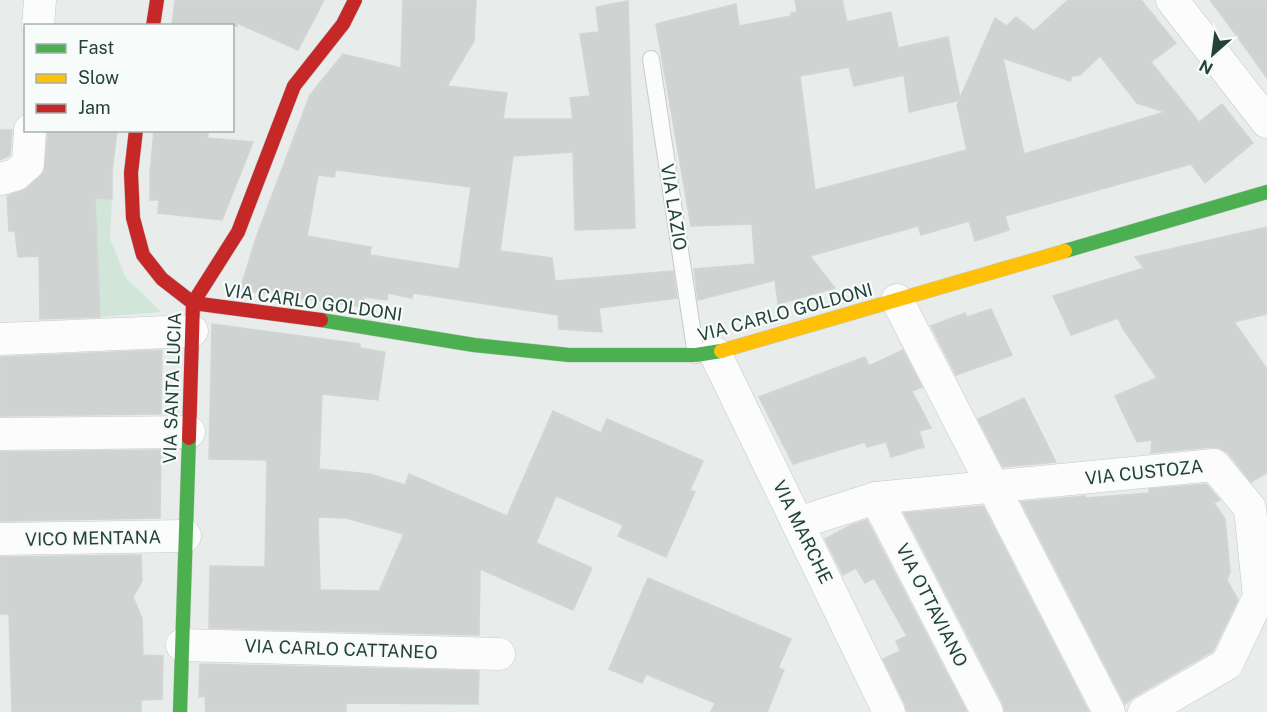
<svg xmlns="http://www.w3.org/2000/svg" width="1267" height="712" viewBox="0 0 1267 712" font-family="'Public Sans',sans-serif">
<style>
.green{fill:#d1e6d8}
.building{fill:#cfd4d2;stroke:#d1d6d4;stroke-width:1.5;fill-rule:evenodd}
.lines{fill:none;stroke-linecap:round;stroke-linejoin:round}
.lane-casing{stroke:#c5cac8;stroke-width:18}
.street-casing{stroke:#c5cac8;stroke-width:33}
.fast-casing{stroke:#c3cbc8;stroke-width:15}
.slow-casing{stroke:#c3cbc8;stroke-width:15}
.jam-casing{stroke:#c3cbc8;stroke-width:15}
.lane{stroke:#fcfcfc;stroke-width:16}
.street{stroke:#fcfcfc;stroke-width:32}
.fast{stroke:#4caf50;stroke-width:14}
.slow{stroke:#ffc107;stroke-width:14}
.jam{stroke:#c62828;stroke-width:14}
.labels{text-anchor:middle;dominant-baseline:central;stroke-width:4.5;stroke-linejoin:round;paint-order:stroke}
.street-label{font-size:18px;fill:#24423a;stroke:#f7fbf9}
</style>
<rect width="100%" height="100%" fill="#e8edeb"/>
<polygon class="green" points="78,198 112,199 110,239 126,278 161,312 100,317 97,242"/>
<g class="building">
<polygon points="175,0 324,0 298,50 237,23 237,26 172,26"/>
<path d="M403,0H476L474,41L447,86L507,93L503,119H573L570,98L590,96L580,34L599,32L596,7L628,1L635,228L575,230L573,152L513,156L500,251L552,258L555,281L673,271L677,298L599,308L602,332L559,329L558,315L413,293L412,298L388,293L387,300L364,297L363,307L240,290L256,238L310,95L343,54L401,68ZM336,170L471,187L459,269L370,255L371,247L307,236L318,175L334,177Z"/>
<path d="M795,0H842L847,22L891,12L898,48L948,37L960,98L995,18L1007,26L1016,17L1034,31L1068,0H1141L1176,43L1151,62L1199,122L1222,104L1253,143L1205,183L1191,164L1005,216L1009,230L975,241L969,221L921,235L918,226L810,256L835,288L778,304L775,280L698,300L694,269L755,264L752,224L691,226L656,24L736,4L739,26L791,16V13L797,12ZM1100,56L1137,103L1165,112L1024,154L1003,58L1070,81L1072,76L1080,75ZM849,67L854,86L904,75L909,112L960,100L957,105L967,150L815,190L800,76Z"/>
<polygon points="1210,0 1267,0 1267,78 1231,28"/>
<polygon points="0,130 12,130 10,155 0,160"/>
<polygon points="48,130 117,130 112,172 112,199 95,198 100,317 40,319 39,256 18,257 15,231 9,231 7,196 26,189 44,172"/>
<polygon points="154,130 209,130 207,138 253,142 222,220 158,213 159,200 150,200 150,174"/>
<polygon points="1267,227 1267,314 1234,322 1267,369 1267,473 1251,482 1228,453 1220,448 1212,447 1151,453 1152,440 1137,442 1115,396 1157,378 1123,329 1118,318 1071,335 1053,296 1144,268 1135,257"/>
<polygon points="991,309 1012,355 956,375 931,326 965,313 967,317"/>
<path d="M212,324L360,344V348L385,352L378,400L322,394L319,469L370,474L405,485L409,474L507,516L553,411L601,433L607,419L703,461L690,490L695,492L666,557L618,536L623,525L556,496L536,543L592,568L573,610L480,569L479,635L209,628L210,566L265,567L267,460L209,459ZM318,517L346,518L404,534L379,591L320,590Z"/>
<polygon points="162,350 161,414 0,416 0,357"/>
<polygon points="903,350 922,387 912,391 931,428 919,431 924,447 891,457 886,442 867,447 865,442 793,464 759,397 865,357 869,366"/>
<polygon points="1024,398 1056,462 1003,467 978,419"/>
<polygon points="161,450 160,518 0,521 0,452"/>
<polygon points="1206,484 1220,500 1214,503 1225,519 1230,572 1227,580 1238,600 1213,651 1135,696 1125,704 1021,502 1085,496 1086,498 1149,493 1149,489"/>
<polygon points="983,506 1089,712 1005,712 1003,704 904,513"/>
<polygon points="867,520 967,712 907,712 905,704 883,659 900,651 896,641 907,636 874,578 865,583 856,568 843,575 825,539 851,525"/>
<polygon points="141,555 142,581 133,597 142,618 143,655 163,656 162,699 141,700 141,712 12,712 9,614 0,614 0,557"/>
<polygon points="648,578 791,639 778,668 784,670 767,712 711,712 715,703 646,674 642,683 609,669"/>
<polygon points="200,664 479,671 478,704 346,703 346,712 206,712 205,696 199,697"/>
</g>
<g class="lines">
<defs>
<polyline id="lane" points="651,59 696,355"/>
<g id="street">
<polyline points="1172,0 1267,122"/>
<polyline points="38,26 40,0"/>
<polyline points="0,179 15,175 28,164 30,130"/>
<polyline points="897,300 1109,712"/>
<polyline points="0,339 192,331"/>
<polyline points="715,353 889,712"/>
<polyline points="0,434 189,432"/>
<polyline points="876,498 987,712"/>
<polyline points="798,523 876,498 1214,465 1250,508 1259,597 1227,664 1144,712"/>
<polyline points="0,539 185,536"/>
<polyline points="182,645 499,654"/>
</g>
<g id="fast">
<polyline points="1065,251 1267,192"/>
<polyline points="321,320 474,345 569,355 696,355 721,351"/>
<polyline points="180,712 189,438"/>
</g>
<polyline id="slow" points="721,351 1065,251"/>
<g id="jam">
<polyline points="153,26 157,0"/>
<polyline points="136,130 131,173 133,218 143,255 162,279 193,303 321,320"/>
<polyline points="189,438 193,303 238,232 294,86 343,24 355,0"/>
</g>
</defs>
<use href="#lane" class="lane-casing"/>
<use href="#street" class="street-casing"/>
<use href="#fast" class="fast-casing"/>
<use href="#slow" class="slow-casing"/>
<use href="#jam" class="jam-casing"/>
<use href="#lane" class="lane"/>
<use href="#street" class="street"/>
<use href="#fast" class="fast"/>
<use href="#slow" class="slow"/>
<use href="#jam" class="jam"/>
</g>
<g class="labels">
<g class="street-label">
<text transform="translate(674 207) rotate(81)">VIA LAZIO</text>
<text transform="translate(313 302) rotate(8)">VIA CARLO GOLDONI</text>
<text transform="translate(785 312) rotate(-15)">VIA CARLO GOLDONI</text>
<text transform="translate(172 388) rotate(-88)">VIA SANTA LUCIA</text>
<text transform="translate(1144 472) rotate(-6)">VIA CUSTOZA</text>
<text transform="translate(803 532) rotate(64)">VIA MARCHE</text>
<text transform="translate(93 538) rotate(-1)">VICO MENTANA</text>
<text transform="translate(932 605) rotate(63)">VIA OTTAVIANO</text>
<text transform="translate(341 649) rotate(2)">VIA CARLO CATTANEO</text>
</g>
</g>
<rect x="24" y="24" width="210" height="108" fill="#f7fbf9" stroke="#a3b1ad" stroke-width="1.5"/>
<rect x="36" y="44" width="30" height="9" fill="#4caf50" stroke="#a3b1ad" stroke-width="1.5"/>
<text x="78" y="54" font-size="18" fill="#24423a">Fast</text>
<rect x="36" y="74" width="30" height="9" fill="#ffc107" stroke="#a3b1ad" stroke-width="1.5"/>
<text x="78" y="84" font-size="18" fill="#24423a">Slow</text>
<rect x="36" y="104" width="30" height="9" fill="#c62828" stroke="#a3b1ad" stroke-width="1.5"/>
<text x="78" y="114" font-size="18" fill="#24423a">Jam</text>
<g transform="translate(1213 54) rotate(208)" stroke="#f7fbf9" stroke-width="4.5" paint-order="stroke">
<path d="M0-4.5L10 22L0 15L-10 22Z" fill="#24423a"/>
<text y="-9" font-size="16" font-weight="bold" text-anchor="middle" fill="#24423a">N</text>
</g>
</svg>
